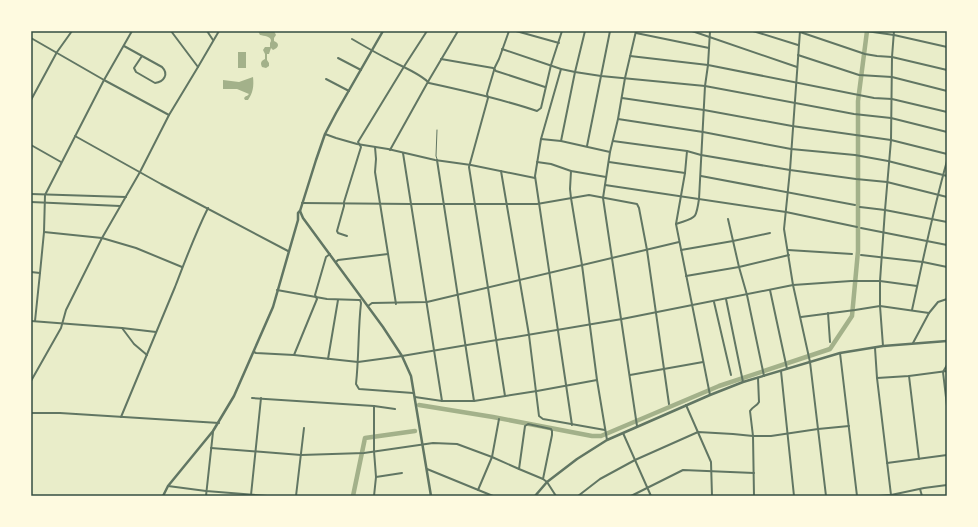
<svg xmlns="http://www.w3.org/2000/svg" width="978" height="527" viewBox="0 0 978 527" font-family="Jost,sans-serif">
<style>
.water{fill:#a3b18a}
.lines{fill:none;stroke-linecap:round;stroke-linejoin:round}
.canal{stroke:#a3b18a;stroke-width:4.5}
.service{stroke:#617663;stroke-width:1}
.minor{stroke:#617663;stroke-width:2}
.tertiary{stroke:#617663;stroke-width:2.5}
.neatline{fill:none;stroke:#344e41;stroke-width:1.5}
</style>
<rect width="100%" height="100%" fill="#e9edc9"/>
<g class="water">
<path d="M258,31H274L276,35L274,38V41C280,43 279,48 273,50L271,48L269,54H267V60L269,63V66L266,68L262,67C260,63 261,61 265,59V54L263,50L265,47H270V43L271,41C271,36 264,36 260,35Z"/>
<rect x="238" y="52" width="8" height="16"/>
<path d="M253,77C254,86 253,93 248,100H245L244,98L246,96H247L249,94L237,89H223V80L239,82Z"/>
</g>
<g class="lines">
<g class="canal">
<polyline points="419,405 493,417 592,436 601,436 719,386 830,349 852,316 858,251 858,101 867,31"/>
<polyline points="353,496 365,438 415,431"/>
</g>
<polyline class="service" points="437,130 436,156 437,159"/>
<g class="minor">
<polyline points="171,31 198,67"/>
<polyline points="207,31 213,40"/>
<polyline points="516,31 559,43"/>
<polyline points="636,31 625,78 618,119 610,152 603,198 637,426"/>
<polyline points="692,31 797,67"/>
<polyline points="753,31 798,45"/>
<polyline points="800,31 790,170 784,229 793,285 810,362 826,496"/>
<polyline points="866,31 894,35 947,47"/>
<polyline points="800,32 865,54 877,56 892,57 947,70"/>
<polyline points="636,33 709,48"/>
<polyline points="31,38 104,80 169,115"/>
<path d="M352,39C364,46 376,53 388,59C400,66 420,73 429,83C466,91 502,99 537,111L541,108L551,65L562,31"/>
<path d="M124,46L162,67C169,74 164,82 155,83L136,72L134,68L142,56"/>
<polyline points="502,49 561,69 575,72 601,76 705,86 854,114 891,118 947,132"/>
<polyline points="798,55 859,75 892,77 947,91"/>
<polyline points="630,56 708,65 874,98 892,99 947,112"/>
<polyline points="338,58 361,70"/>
<polyline points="441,59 493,68 496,71 545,87"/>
<polyline points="561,69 541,139 535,176 572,425"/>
<polyline points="326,79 349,91"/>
<polyline points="622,98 704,110 792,126 891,140 947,154"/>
<polyline points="31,100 57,52 72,31"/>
<polyline points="618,119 703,132 791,149 855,155 888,161 947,176"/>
<polyline points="325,134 336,138 357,144 388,149 435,160 471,165 535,178"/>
<polyline points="75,136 161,184 288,251"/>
<polyline points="541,139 561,141 610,152"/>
<polyline points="561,141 575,72 585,31"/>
<polyline points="613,141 687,151 701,155 790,170 856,179 887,182 947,197"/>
<polyline points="31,145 61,162"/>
<polyline points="587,146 610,31"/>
<polyline points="375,147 376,159 375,172 396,304"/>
<polyline points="390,150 429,80 458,31"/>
<polyline points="687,151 685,173 676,224 710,395"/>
<polyline points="403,153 442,401"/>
<polyline points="437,160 474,401"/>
<polyline points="537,162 551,164 571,171 606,177"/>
<polyline points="609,162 685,173"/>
<polyline points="501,171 529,335 539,416 543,419 605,430"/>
<polyline points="571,171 570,189 571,198 582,265 597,380 607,440"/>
<polyline points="701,176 855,205"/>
<polyline points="605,185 786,212 857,227"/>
<polyline points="31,194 126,197"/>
<polyline points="31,202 120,206"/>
<polyline points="302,203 411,204 537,204 589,195 637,204 639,208 647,250 669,404"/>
<polyline points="860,207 885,210 947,222"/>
<polyline points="728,219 739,267 747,295 764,376"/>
<path d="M676,224C696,217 696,220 699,199L705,86L708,65L710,31"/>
<polyline points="861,228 947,245"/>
<polyline points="44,232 102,238 136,248 182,267"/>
<polyline points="347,236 338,233 337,231 344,206 344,202 348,189 361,147 358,142 405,65 427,31"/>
<polyline points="681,250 733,241 770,233"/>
<polyline points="788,250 852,254"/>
<polyline points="861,255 923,262 947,267"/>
<polyline points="336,262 338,260 388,254"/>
<polyline points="31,272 40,273"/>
<polyline points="686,276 739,267 789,255"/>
<polyline points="277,290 327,299 359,300"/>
<polyline points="770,290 787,369"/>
<polyline points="726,299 743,382"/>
<path d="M360,300L361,303C358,330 359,357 356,384L359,389L413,393"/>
<polyline points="714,302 731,375"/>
<polyline points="368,306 372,303 427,302 679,242"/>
<path d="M912,310C923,260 933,210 947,161"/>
<polyline points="828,313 830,342"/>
<polyline points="801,317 855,310 880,306 929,313"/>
<polyline points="31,321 122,328 156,332"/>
<polyline points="35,321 40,273 44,232 45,195 104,80 132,31"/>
<polyline points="122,328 134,344 147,355"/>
<polyline points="913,343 929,313 938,302 947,299"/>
<polyline points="883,346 880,306 880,281 885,210 891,140 892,57 894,31"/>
<polyline points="875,348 877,378 891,495"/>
<polyline points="254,352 256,353 294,355 358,362 402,356 622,319 793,285 851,281 880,281 917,286"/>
<polyline points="840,353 857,496"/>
<polyline points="294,355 317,299 315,295 326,257 330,254"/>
<polyline points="328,359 338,300"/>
<polyline points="947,365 943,372 947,406"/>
<polyline points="781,371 794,496"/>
<polyline points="630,375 703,362"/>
<polyline points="909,376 919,459"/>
<polyline points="877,378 909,376 947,371"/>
<polyline points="31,381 61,328 66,310 102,238 140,172 169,115 198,67 219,31"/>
<polyline points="505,396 469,167 488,98 487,94 495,67 499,59 509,31"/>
<polyline points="415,397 442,401 474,401 537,391 597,380"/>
<polyline points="252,398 374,406 395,409"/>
<polyline points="686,405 711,462 712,496"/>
<polyline points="374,406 374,451 376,477 374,496"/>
<polyline points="31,413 60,413 219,423"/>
<path d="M121,417C139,374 157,331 175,287C185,261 195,234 208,208"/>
<polyline points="623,433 651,496"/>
<polyline points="211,448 301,455 364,453 433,443 457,444 492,457 519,469 543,479 547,482 556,496"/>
<polyline points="887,463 947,455"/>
<polyline points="427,469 493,496"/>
<polyline points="519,469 525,426 528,424 551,429 552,431 552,435 543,479"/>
<polyline points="376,477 402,473"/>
<polyline points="168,486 206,491 267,496"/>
<polyline points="920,489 922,496"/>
<polyline points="478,490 492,457 499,419"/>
<polyline points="251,495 261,398"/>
<polyline points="206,496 213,432"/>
<polyline points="296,496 304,428"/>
<polyline points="578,496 600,479 635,460 698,432 733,434 753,436 771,436 818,429 849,426"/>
<polyline points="631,496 683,470 754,473"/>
<path d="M754,496L753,436L750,411C752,407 757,406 759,402L758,378"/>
<polyline points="879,496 891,495 924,488 947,485"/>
</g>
<g class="tertiary">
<polyline points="300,211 303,218 383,327 402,356 411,376 431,496"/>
<polyline points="163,496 168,486 213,431 234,396 273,307 298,220 298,213 300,211 316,160 325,134 336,113 383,31"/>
<polyline points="535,496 547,482 577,459 607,440 710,395 743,382 840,353 883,346 947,341"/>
</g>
</g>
<rect width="978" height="527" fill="none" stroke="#fefae0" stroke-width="64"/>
<rect x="32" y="32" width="914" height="463" class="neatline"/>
</svg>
